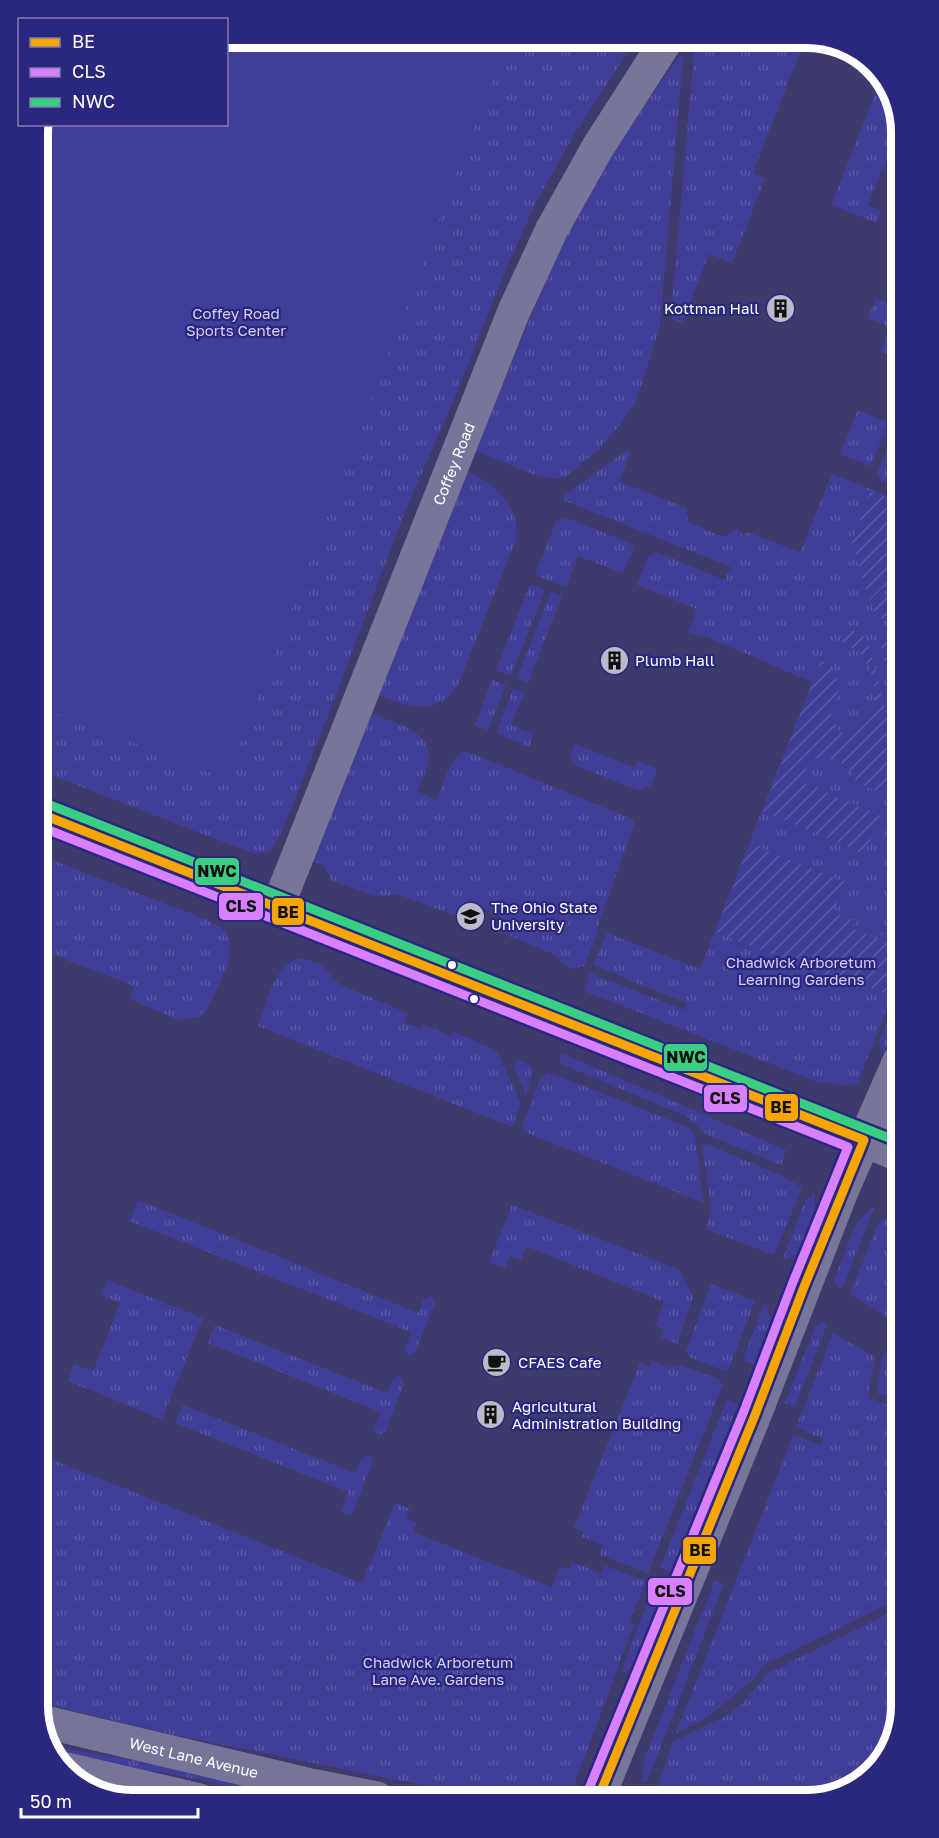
<svg xmlns="http://www.w3.org/2000/svg" width="939" height="1838" viewBox="0 0 939 1838" font-family="'Golos Text',sans-serif">
<style>
.grass{fill:url(#grass-tufts)}
.garden{fill:url(#garden-furrows)}
.pitch{fill:#403e97}
.lines{fill:none;stroke-linecap:round;stroke-linejoin:round}
.minor{stroke:#777699;stroke-width:33}
.major{stroke:#767598;stroke-width:33}
.bus-1-casing{stroke:#2a277f;stroke-width:14}
.bus-2-casing{stroke:#2a277f;stroke-width:14}
.bus-3-casing{stroke:#2a277f;stroke-width:14}
.bus-1{stroke:#f7a600;stroke-width:9}
.bus-2{stroke:#d880ff;stroke-width:9}
.bus-3{stroke:#3ace82;stroke-width:9}
.bus-dot{fill:#fff;stroke:#2a277f;stroke-width:2}
.labels{text-anchor:middle;dominant-baseline:central;stroke-width:4.5;stroke-linejoin:round;paint-order:stroke}
.poi-label{font-size:15px;fill:#fff;stroke:#2a277f;text-anchor:start}
.park-label{font-size:15px;fill:#d1d1f4;stroke:#2a277f}
.street-label{font-size:15px;fill:#fff;stroke:#2a277f}
.rim{fill:none;stroke:#fff;stroke-width:8}
.line-badge{stroke:#2a277f;stroke-width:2}
.pale-badge-label{font-size:16px;text-anchor:middle;font-weight:bold;fill:#111}
</style>
<defs>
<pattern id="grass-tufts" width="24" height="20" patternUnits="userSpaceOnUse" patternTransform="scale(1.5)"><rect width="24" height="20" fill="#403e97"/><path d="M3 7l-1-3M5 7V3M7 7l1-3M15 17l-1-3M17 17v-4M19 17l1-3" fill="none" stroke="#5d5ba7"/></pattern>
<pattern id="garden-furrows" width="10" height="10" patternUnits="userSpaceOnUse" patternTransform="scale(1.5)"><rect width="10" height="10" fill="#403e97"/><path d="M-1 1l2-2M0 10L10 0M9 11l2-2" fill="none" stroke="#5d5ba7"/></pattern>
</defs>
<rect width="100%" height="100%" fill="#3d3b6b"/>
<g class="grass">
<polygon points="227,38 637,38 575,133 535,204 509,262 454,399 402,519 333,703 282,831 271,850 257,855 40,771 38,126 39,124 226,124"/>
<polygon points="702,38 777,38 802,47 753,173 765,179 732,263 709,254 682,323 672,319 671,312 694,54"/>
<path d="M680,55L683,58L660,326L636,402L620,425L599,449L565,477L553,479L537,476L476,451C506,378 534,304 568,233C599,170 639,112 680,55Z"/>
<polygon points="881,79 894,96 895,139 868,205 882,211 877,223 831,205"/>
<polygon points="876,298 895,306 896,357 881,351 889,327 868,318"/>
<polygon points="858,410 888,423 871,466 840,454"/>
<polygon points="896,427 896,487 880,480 877,474"/>
<path d="M626,451L631,452L619,481L686,508L688,522L724,537L737,528L744,536L747,532L800,552L832,474L896,499L898,980L858,1083C838,1091 833,1079 820,1083L584,991L590,973L684,1010L686,1003L593,965L607,933L700,969L812,682L709,638L688,632L697,609L637,585L648,557L656,552L725,580L731,567L565,501L563,496Z"/>
<path d="M468,472C497,486 520,504 516,540L457,687C435,717 408,707 379,695Z"/>
<polygon points="567,518 630,543 634,549 623,573 578,556 566,587 535,575 556,521"/>
<polygon points="530,584 545,590 511,676 496,670"/>
<polygon points="551,592 562,596 528,683 517,678"/>
<polygon points="492,680 506,685 488,730 475,725"/>
<polygon points="513,688 524,693 511,725 534,734 529,747 496,733"/>
<path d="M372,714C395,723 436,731 428,765C425,774 421,783 417,791L437,800C444,786 448,755 466,751L632,819L634,824L632,831L597,929L599,930L584,966L571,969L551,953L495,930L501,915L479,906L473,922L399,895L374,896L331,880L324,866L313,861Z"/>
<path d="M575,744L635,768L638,761L657,769L651,785L639,791L575,765C568,757 570,753 575,744Z"/>
<polygon points="41,856 208,920 226,931 230,943 228,965 208,1008 199,1017 179,1020 130,999 134,986 41,950"/>
<path d="M300,958L319,963L339,984L407,1013L404,1022L421,1029L423,1024L451,1036L453,1031L497,1051L521,1104L512,1127L258,1026C267,1003 273,965 300,958Z"/>
<polygon points="898,995 898,1017 884,1053 880,1048 879,1042"/>
<polygon points="561,1053 786,1150 781,1165 707,1135 686,1116 559,1063"/>
<polygon points="518,1060 531,1065 533,1071 526,1096 514,1067"/>
<polygon points="548,1072 685,1126 694,1132 704,1203 527,1133 522,1127 539,1081"/>
<polygon points="707,1144 787,1178 802,1188 774,1255 705,1229 712,1211 702,1147"/>
<polygon points="815,1194 814,1211 797,1254 782,1261 806,1199"/>
<polygon points="138,1200 418,1313 424,1299 431,1296 434,1299 435,1303 416,1351 414,1354 409,1355 405,1352 411,1332 129,1221"/>
<polygon points="512,1205 680,1270 693,1297 677,1344 661,1338 664,1329 655,1325 664,1302 526,1246 521,1260 510,1256 505,1268 489,1262"/>
<polygon points="875,1206 842,1289 835,1283 834,1280 853,1231 860,1219"/>
<polygon points="889,1216 899,1219 900,1326 850,1294 879,1222"/>
<polygon points="107,1280 203,1318 162,1419 68,1381 74,1364 93,1371 120,1303 101,1295"/>
<polygon points="711,1284 755,1301 729,1368 725,1371 689,1357 686,1351"/>
<polygon points="765,1302 771,1318 754,1365 745,1361 744,1357"/>
<polygon points="821,1323 827,1324 795,1407 785,1403 815,1327"/>
<polygon points="215,1325 387,1393 393,1379 400,1375 404,1383 386,1430 383,1433 378,1435 374,1431 380,1412 208,1343"/>
<polygon points="833,1333 875,1357 868,1398 900,1409 901,1598 764,1665 754,1679 706,1718 676,1733 793,1435 821,1445 823,1439 796,1427"/>
<polygon points="883,1352 900,1362 900,1400 877,1393"/>
<polygon points="652,1361 669,1368 681,1365 719,1379 723,1385 648,1573 600,1555 603,1545 582,1537 584,1532 574,1528 640,1363 649,1367"/>
<polygon points="727,1400 738,1404 671,1571 660,1568"/>
<polygon points="183,1405 355,1473 361,1459 368,1455 372,1459 372,1463 354,1510 351,1514 346,1515 342,1512 348,1492 175,1423"/>
<polygon points="43,1456 362,1583 395,1503 410,1509 406,1518 417,1523 413,1532 552,1587 560,1566 569,1570 572,1562 601,1573 605,1566 646,1581 629,1622 634,1624 570,1796 497,1797 407,1782 160,1732 44,1704"/>
<polygon points="715,1580 724,1584 647,1782 642,1781 645,1757"/>
<path d="M649,1598L659,1602C651,1621 642,1659 626,1672L622,1670Z"/>
<polygon points="901,1607 901,1706 885,1759 843,1793 658,1795 657,1788 673,1742 728,1715 743,1703 768,1673"/>
<polygon points="48,1746 170,1766 318,1798 288,1799 168,1773 95,1765 58,1758"/>
</g>
<g class="garden">
<polygon points="870,492 873,492 896,501 897,589 882,588 869,601 852,542"/>
<path d="M897,594V624C885,622 876,618 872,607L885,595Z"/>
<path d="M849,628L865,637L870,647L897,757V792C888,794 864,788 856,781C854,779 854,775 852,773C840,758 826,754 810,761L801,781L881,816L864,854L763,811L821,660C831,665 842,681 838,694C836,700 832,706 831,711C830,720 835,731 844,733C851,734 856,730 861,727C884,711 876,675 862,655C857,649 849,646 842,643Z"/>
<polygon points="897,633 897,642 892,645 890,651 897,682 897,713 880,642 882,635"/>
<polygon points="750,844 845,882 833,912 855,921 852,928 879,939 882,932 892,935 898,919 898,971 889,995 862,984 860,989 715,932"/>
</g>
<polygon class="pitch" points="227,38 508,38 227,779 40,707 38,126 39,124 226,124"/>
<g class="lines">
<g class="minor">
<polyline points="41,814 899,1155"/>
<path id="s1" d="M277,908L514,311L552,229L598,147L668,38"/>
<polyline points="599,1796 755,1415 842,1191 899,1061"/>
</g>
<g class="major">
<path id="s2" d="M45,1722L311,1785L377,1798"/>
<polyline points="67,1769 200,1800"/>
</g>
<defs>
<polyline id="bus-1" points="41,814 864,1140 804,1287 755,1415 599,1796"/>
<polyline id="bus-2" points="41,827 848,1147 793,1282 744,1411 588,1791"/>
<polyline id="bus-3" points="45,803 899,1142"/>
</defs>
<use href="#bus-1" class="bus-1-casing"/>
<use href="#bus-2" class="bus-2-casing"/>
<use href="#bus-3" class="bus-3-casing"/>
<use href="#bus-1" class="bus-1"/>
<use href="#bus-2" class="bus-2"/>
<use href="#bus-3" class="bus-3"/>
</g>
<defs>
<symbol id="building-disc" viewBox="-11 -11 22 22"><circle r="9.5" fill="#bbbacb" stroke="#2a277f"/><path d="M-4-6H4V6H1V3H-1V6H-4ZM-2.5-4.3h1.7v1.8h-1.7ZM.8-4.3h1.7v1.8H.8ZM-2.5-1h1.7V.8h-1.7ZM.8-1h1.7V.8H.8Z" fill="#111"/></symbol>
<symbol id="university-disc" viewBox="-11 -11 22 22"><circle r="9.5" fill="#bbbacb" stroke="#2a277f"/><path d="M0-5L7-2L0 1L-7-2ZM-4 1L0 2.5L4 1V4Q0 6-4 4Z" fill="#111"/></symbol>
<symbol id="cafe-disc" viewBox="-11 -11 22 22"><circle r="9.5" fill="#bbbacb" stroke="#2a277f"/><path d="M-5.5-4.5H6V0H3Q3 3.5 0 3.5H-2.5Q-5.5 3.5-5.5 0ZM3-3.2v2h1.7v-2ZM-6 4.5H4V6H-6Z" fill="#111"/></symbol>
</defs>
<g fill-rule="evenodd">
<use href="#building-disc" x="764" y="292" width="33" height="33"/>
<use href="#building-disc" x="598" y="644" width="33" height="33"/>
<use href="#university-disc" x="454" y="900" width="33" height="33"/>
<use href="#cafe-disc" x="480" y="1346" width="33" height="33"/>
<use href="#building-disc" x="474" y="1398" width="33" height="33"/>
</g>
<g class="bus-dot">
<circle cx="452" cy="965" r="5"/>
<circle cx="474" cy="999" r="5"/>
</g>
<g class="labels">
<g class="poi-label">
<text x="759" y="308" text-anchor="end">Kottman Hall</text>
<text x="635" y="660">Plumb Hall</text>
<text x="491" y="907">The Ohio State<tspan x="491" dy="17">University</tspan></text>
<text x="518" y="1362">CFAES Cafe</text>
<text x="512" y="1406">Agricultural<tspan x="512" dy="17">Administration Building</tspan></text>
</g>
<g class="park-label">
<text x="236" y="313">Coffey Road<tspan x="236" dy="17">Sports Center</tspan></text>
<text x="801" y="962">Chadwick Arboretum<tspan x="801" dy="17">Learning Gardens</tspan></text>
<text x="438" y="1662">Chadwick Arboretum<tspan x="438" dy="17">Lane Ave. Gardens</tspan></text>
</g>
<g class="street-label">
<text stroke="none"><textPath href="#s1" startOffset="478">Coffey Road</textPath></text>
<text stroke="none"><textPath href="#s2" startOffset="153">West Lane Avenue</textPath></text>
</g>
</g>
<path d="M0 0H939V1838H0ZM132 48H807A84 84 0 0 1 891 132V1706A84 84 0 0 1 807 1790H132A84 84 0 0 1 48 1706V132A84 84 0 0 1 132 48Z" fill="#2a277f" fill-rule="evenodd"/>
<path class="rim" d="M132 48H807A84 84 0 0 1 891 132V1706A84 84 0 0 1 807 1790H132A84 84 0 0 1 48 1706V132A84 84 0 0 1 132 48Z"/>
<g class="line-badge">
<rect x="194" y="857" width="46" height="29" rx="6" fill="#3ace82"/>
<rect x="218" y="892" width="46" height="29" rx="6" fill="#d880ff"/>
<rect x="271" y="897" width="34" height="29" rx="6" fill="#f7a600"/>
<rect x="663" y="1043" width="45" height="29" rx="6" fill="#3ace82"/>
<rect x="703" y="1084" width="45" height="29" rx="6" fill="#d880ff"/>
<rect x="764" y="1093" width="35" height="29" rx="6" fill="#f7a600"/>
<rect x="682" y="1536" width="35" height="29" rx="6" fill="#f7a600"/>
<rect x="647" y="1577" width="46" height="29" rx="6" fill="#d880ff"/>
</g>
<g class="pale-badge-label">
<text x="217" y="877">NWC</text>
<text x="241" y="912">CLS</text>
<text x="288" y="918">BE</text>
<text x="686" y="1063">NWC</text>
<text x="725" y="1104">CLS</text>
<text x="781" y="1113">BE</text>
<text x="700" y="1556">BE</text>
<text x="670" y="1597">CLS</text>
</g>
<rect x="18" y="18" width="210" height="108" fill="#2a277f" stroke="#7f7db2" stroke-width="1.5"/>
<rect x="30" y="38" width="30" height="9" fill="#f7a600" stroke="#7f7db2" stroke-width="1.5"/>
<text x="72" y="48" font-size="18" fill="#ffffff">BE</text>
<rect x="30" y="68" width="30" height="9" fill="#d880ff" stroke="#7f7db2" stroke-width="1.5"/>
<text x="72" y="78" font-size="18" fill="#ffffff">CLS</text>
<rect x="30" y="98" width="30" height="9" fill="#3ace82" stroke="#7f7db2" stroke-width="1.5"/>
<text x="72" y="108" font-size="18" fill="#ffffff">NWC</text>
<path d="M21 1808v9h177v-9" fill="none" stroke="#ffffff" stroke-width="3"/>
<text x="30" y="1808" font-size="18" fill="#ffffff" stroke="#2a277f" stroke-width="4.5" paint-order="stroke">50 m</text>
</svg>
